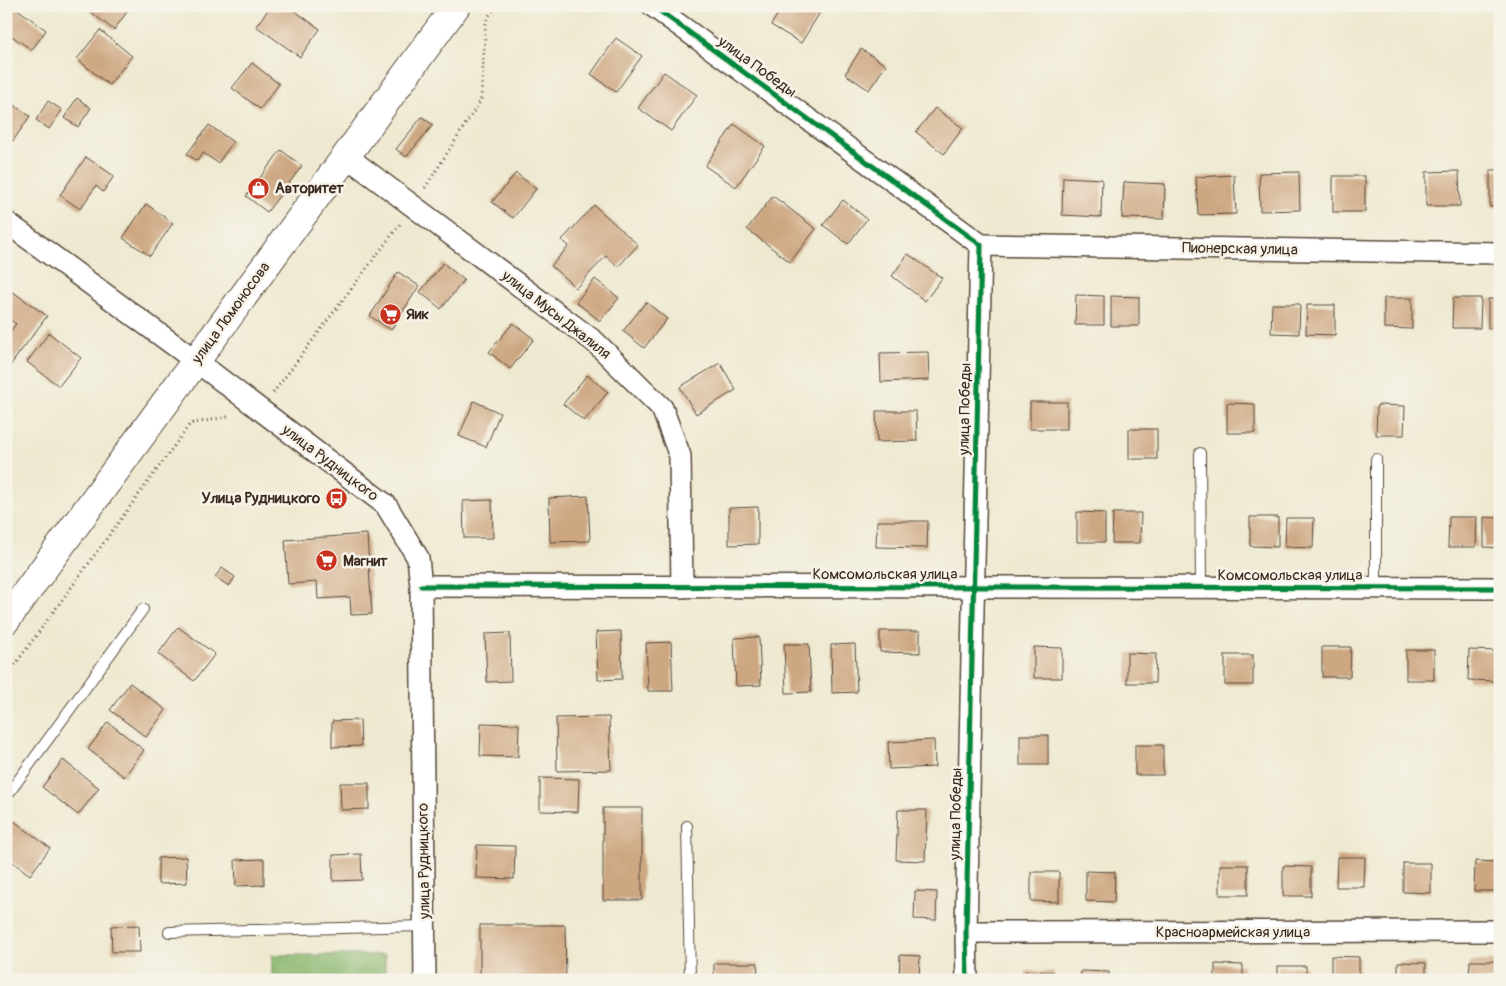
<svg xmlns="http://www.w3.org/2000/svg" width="1506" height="986" viewBox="0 0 1506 986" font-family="Pangolin,sans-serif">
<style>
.forest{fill:#8ab770;stroke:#627047}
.building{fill:#cda782}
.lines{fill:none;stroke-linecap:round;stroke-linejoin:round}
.lane-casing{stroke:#564739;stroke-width:12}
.street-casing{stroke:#564739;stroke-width:24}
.primary-casing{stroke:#564739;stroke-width:30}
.path{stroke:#564739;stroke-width:3;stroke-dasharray:1 4;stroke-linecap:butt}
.lane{stroke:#fff;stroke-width:10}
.street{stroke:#fff;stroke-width:21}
.primary{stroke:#fff;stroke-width:28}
.cycleway-casing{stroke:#f7f3e8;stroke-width:8}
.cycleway{stroke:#00873e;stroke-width:5}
.labels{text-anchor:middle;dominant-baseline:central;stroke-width:5;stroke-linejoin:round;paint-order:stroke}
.street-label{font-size:15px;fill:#3b2a1e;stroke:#f7f3e8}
.poi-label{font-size:15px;font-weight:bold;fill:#3b2a1e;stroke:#f7f3e8;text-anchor:start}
</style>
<rect width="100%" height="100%" fill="#f7f3e8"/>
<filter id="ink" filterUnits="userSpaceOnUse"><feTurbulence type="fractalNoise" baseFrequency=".02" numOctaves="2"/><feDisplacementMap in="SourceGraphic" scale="10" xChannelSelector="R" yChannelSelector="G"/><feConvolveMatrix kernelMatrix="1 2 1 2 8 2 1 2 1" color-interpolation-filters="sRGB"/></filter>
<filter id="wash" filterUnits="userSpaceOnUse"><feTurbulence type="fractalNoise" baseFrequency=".0096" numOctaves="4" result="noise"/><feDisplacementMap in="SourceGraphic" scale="20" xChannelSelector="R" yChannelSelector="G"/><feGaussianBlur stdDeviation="1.12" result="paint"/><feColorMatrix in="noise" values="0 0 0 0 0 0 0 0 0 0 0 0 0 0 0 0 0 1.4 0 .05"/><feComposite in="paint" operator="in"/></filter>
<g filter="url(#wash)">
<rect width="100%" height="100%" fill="#eee9d0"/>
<rect class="forest" x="272" y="955" width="113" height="25"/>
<g id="blocks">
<g class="building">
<polygon points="6,6 13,6 46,30 32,50 6,32"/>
<polygon points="83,6 131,6 114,30"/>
<polygon points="271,6 288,6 320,29 300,57 256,26"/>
<polygon points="783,6 824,6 801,43 771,25"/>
<polygon points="100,30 132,56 109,85 77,59"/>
<polygon points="616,38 642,56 616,92 591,74"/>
<polygon points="861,49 886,65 869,90 845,74"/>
<polygon points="252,63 279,84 260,109 232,88"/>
<polygon points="664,72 697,95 671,131 638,108"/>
<polygon points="77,98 91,108 78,127 64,118"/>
<polygon points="6,100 30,116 13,141 6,136"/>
<polygon points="48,101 62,110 49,129 36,120"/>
<polygon points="935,108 963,128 944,154 916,132"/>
<polygon points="422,117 433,125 406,157 396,149"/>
<polygon points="734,124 765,146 736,187 705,166"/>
<polygon points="209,125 233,142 218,163 203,153 197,161 187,154"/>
<polygon points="281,150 302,166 267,212 246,196"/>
<polygon points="86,157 114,176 103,192 96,186 80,209 60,195"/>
<rect x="1490" y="170" width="10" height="37"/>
<polygon points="1459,171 1460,206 1426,206 1426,172"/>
<polygon points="1299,172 1300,210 1260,211 1259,173"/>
<polygon points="516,173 536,189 513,218 492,202"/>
<polygon points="1234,175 1236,214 1198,215 1196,177"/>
<rect x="1333" y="176" width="32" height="36"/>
<polygon points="1063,177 1102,179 1101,217 1062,215"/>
<polygon points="1124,182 1165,184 1164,219 1122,218"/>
<polygon points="773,196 816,229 790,262 747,229"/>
<polygon points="843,200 867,219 848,244 823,225"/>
<polygon points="146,204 173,223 150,256 123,238"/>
<polygon points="594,205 638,245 618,267 606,256 576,288 551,266 569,246 562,240"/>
<polygon points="908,254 942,278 925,301 892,276"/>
<polygon points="443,263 464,280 441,309 420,292"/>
<polygon points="398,272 419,286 391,330 370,316"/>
<polygon points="595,279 619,298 600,321 576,302"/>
<polygon points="13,292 47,316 6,371 6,337 16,324 6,317 6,301"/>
<polygon points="1076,295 1104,296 1104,325 1075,325"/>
<polygon points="1111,296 1139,297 1139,326 1111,326"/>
<polygon points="1384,298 1412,298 1412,329 1384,328"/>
<polygon points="1453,298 1481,298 1480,328 1452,328"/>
<polygon points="1488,299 1500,299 1500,329 1488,328"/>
<polygon points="646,302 667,319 644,348 623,331"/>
<polygon points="1272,304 1300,304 1299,334 1271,333"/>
<polygon points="1307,305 1335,305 1335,335 1306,334"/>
<polygon points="513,323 534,339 510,369 489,352"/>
<polygon points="49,333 81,358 59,386 27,362"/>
<polygon points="928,352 929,380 881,382 880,353"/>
<polygon points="720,363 736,390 696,414 680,387"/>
<polygon points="587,375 608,392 584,421 563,404"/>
<polygon points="474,401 500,413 486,447 459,436"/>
<rect x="1030" y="402" width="37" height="27"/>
<polygon points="1227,403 1255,404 1255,433 1227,433"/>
<polygon points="1377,405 1405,406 1404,435 1376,435"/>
<polygon points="876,411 916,411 917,441 877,442"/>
<rect x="1129" y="429" width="28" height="30"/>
<polygon points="588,496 590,541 550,542 549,498"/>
<polygon points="492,500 493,538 464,538 463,501"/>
<polygon points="758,507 758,544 729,545 729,508"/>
<polygon points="1077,512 1105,513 1105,542 1077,542"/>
<polygon points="1113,513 1141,513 1140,543 1112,543"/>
<polygon points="1250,517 1278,517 1278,547 1250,546"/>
<polygon points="1449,517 1477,517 1476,547 1448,547"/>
<polygon points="1484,517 1500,518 1500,548 1484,547"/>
<polygon points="1286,518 1314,518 1313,548 1285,547"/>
<polygon points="877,521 928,521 927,548 876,547"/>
<polygon points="367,534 372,614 351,615 350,597 318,599 317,582 288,584 285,540"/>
<polygon points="222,568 235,577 229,586 215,577"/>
<polygon points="178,627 215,654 194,681 158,654"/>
<polygon points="621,631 622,679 598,680 596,632"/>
<polygon points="880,631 920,631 920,653 880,652"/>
<polygon points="510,633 511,681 487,682 485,634"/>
<polygon points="759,637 761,685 736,686 734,638"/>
<polygon points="671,642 673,691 648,691 646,643"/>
<polygon points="784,644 809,644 811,692 786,693"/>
<polygon points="855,644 857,692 832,693 831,645"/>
<polygon points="1034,647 1062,648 1062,678 1034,678"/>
<polygon points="1322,647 1351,647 1350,677 1322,677"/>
<rect x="1406" y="650" width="28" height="30"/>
<polygon points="1469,650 1497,651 1496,681 1468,680"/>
<polygon points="1127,653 1156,654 1155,683 1127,683"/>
<rect x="1225" y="655" width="28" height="30"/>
<polygon points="130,683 166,710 146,737 110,710"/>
<polygon points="609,717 611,770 557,771 556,718"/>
<polygon points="360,720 361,746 332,747 332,721"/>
<polygon points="108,722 144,750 124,777 88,749"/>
<polygon points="481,723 519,724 518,757 480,756"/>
<rect x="1020" y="735" width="28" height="30"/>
<polygon points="934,740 935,767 889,769 888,742"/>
<rect x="1135" y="745" width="28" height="30"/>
<polygon points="63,760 99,788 78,815 42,787"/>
<polygon points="540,778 579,779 578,812 540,811"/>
<polygon points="340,783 369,783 369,809 341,810"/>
<rect x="603" y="808" width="39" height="92"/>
<polygon points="898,810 927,810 925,861 896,860"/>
<polygon points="14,821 50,848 30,875 6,857 6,831"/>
<polygon points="477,845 515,846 514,879 476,878"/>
<polygon points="361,854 362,880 333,881 333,855"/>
<polygon points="186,857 187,883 158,884 158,858"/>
<polygon points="1337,857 1365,857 1364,887 1336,887"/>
<polygon points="264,859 264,885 236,886 235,860"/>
<polygon points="1475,861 1500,862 1500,891 1474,891"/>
<polygon points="1403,863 1431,863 1431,893 1403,892"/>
<rect x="1220" y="865" width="28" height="30"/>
<polygon points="1283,866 1311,867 1311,896 1283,896"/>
<polygon points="1086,871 1115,872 1114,902 1086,901"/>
<polygon points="1031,872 1059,872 1059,902 1031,901"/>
<polygon points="915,891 937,892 936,920 914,919"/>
<polygon points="139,925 140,952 112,952 111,926"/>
<polygon points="480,925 565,925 566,980 480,980"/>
<polygon points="900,955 920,956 919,980 899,980"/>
<polygon points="1331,956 1359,957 1359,980 1331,980"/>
<polygon points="1470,961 1498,961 1497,980 1469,980"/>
<polygon points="1398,962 1426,963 1426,980 1398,980"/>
<polygon points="714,963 758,963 757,980 714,980"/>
<polygon points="1215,964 1243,965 1243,980 1215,980"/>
<rect x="1278" y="966" width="28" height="14"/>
<polygon points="1026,971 1054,972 1054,980 1026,980"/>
<polygon points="1081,971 1109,972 1109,980 1081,980"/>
</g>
</g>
</g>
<g filter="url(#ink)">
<use href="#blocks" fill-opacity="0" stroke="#564739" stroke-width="1"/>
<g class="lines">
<defs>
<g id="lane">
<polyline points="1200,453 1201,587"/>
<polyline points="1376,588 1376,459"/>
<polyline points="6,797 143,609"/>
<polyline points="687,826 690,980"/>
<polyline points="169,932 425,926"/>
</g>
<g id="street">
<polyline points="653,6 981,245 966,932 967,980"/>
<polyline points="346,156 595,342 662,408 680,456 682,587"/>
<polyline points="6,222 196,361 386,505 418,558 421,586 425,980"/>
<polyline points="981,245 1500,253"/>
<polyline points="421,586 1500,588"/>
<polyline points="966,932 1500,931"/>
</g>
<polyline id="primary" points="6,620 456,6"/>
</defs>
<use href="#lane" class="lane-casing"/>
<use href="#street" class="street-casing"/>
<use href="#primary" class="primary-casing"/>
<g class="path">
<polyline points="425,188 481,100 486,20 496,6"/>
<polyline points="273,393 400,224"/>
<polyline points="6,677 190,424 231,416"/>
</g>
<use href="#lane" class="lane"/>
<use href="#street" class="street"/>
<use href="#primary" class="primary"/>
<defs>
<g id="cycleway">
<polyline points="653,6 981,245 966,932 967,980"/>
<polyline points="421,586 1500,588"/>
</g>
</defs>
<use href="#cycleway" class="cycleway-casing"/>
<use href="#cycleway" class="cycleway"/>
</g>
</g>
<defs>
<symbol id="shop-disc" viewBox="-11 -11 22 22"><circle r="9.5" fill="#c8321e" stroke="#f7f3e8"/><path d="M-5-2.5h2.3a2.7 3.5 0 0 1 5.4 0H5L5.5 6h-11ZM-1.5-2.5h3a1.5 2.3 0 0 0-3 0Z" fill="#fff"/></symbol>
<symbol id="supermarket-disc" viewBox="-11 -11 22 22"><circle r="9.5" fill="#c8321e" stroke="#f7f3e8"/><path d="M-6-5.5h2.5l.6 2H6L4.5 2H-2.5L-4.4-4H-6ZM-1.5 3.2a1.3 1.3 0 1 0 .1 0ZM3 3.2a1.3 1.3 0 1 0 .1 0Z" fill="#fff"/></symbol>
<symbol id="bus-disc" viewBox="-11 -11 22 22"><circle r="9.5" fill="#c8321e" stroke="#f7f3e8"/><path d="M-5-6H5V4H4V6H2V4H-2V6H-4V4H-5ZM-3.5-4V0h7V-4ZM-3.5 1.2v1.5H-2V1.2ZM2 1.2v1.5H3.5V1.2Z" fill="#fff"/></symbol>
</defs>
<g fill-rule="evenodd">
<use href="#shop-disc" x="246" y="176" width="25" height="25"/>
<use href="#supermarket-disc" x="378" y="302" width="25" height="25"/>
<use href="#bus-disc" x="324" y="486" width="25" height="25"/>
<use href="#supermarket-disc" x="314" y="548" width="25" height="25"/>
</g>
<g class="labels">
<g class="street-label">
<text transform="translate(757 67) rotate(36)">улица Победы</text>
<text transform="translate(1240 249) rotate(1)">Пионерская улица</text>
<text transform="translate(231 313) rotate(-54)">улица Ломоносова</text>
<text transform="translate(556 315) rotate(38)">улица Мусы Джалиля</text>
<text transform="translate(965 409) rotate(-89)">улица Победы</text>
<text transform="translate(330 463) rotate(37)">улица Рудницкого</text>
<text x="885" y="574">Комсомольская улица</text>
<text x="1290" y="575">Комсомольская улица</text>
<text transform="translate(956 814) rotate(-89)">улица Победы</text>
<text transform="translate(424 861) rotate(-91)">улица Рудницкого</text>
<text x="1233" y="932">Красноармейская улица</text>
</g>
<g class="poi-label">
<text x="275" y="188">Авторитет</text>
<text x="406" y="314">Яик</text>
<text x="320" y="498" text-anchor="end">Улица Рудницкого</text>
<text x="343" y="561">Магнит</text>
</g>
</g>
<rect width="1506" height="986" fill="none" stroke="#f7f3e8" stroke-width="25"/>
</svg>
